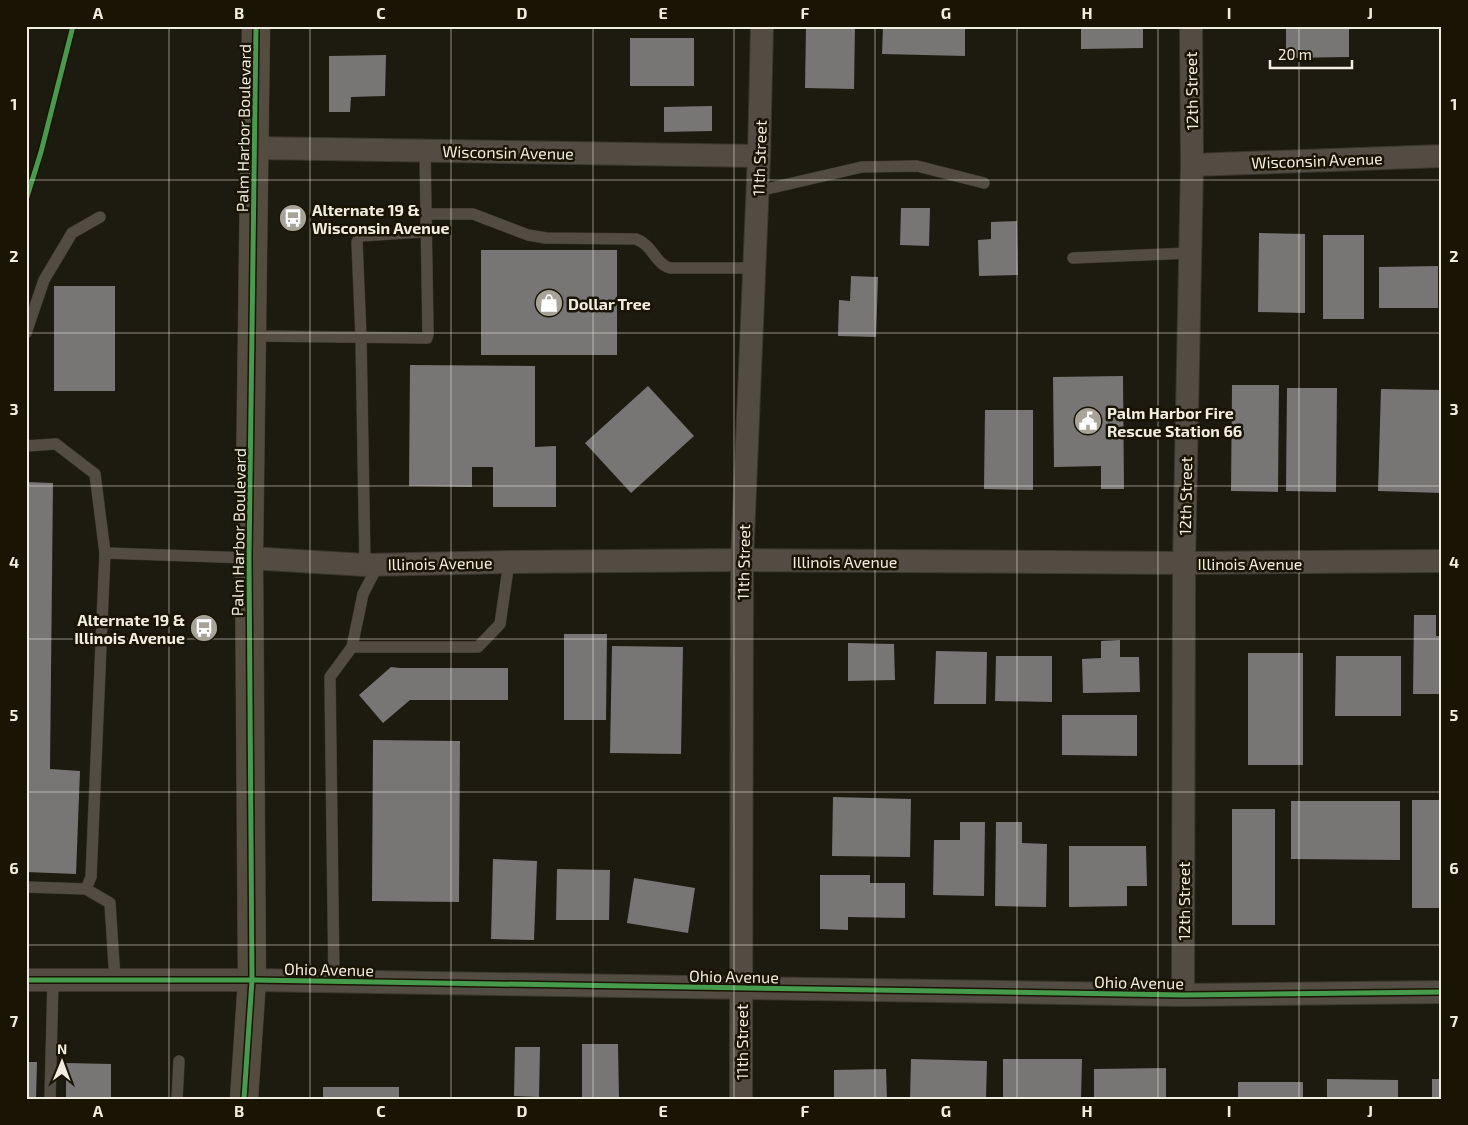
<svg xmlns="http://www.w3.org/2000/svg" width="1468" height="1125" viewBox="0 0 1468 1125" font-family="'Exo 2',sans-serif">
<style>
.building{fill:#787575}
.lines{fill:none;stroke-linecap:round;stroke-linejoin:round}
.service-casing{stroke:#3a372e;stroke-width:12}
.minor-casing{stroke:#3a372e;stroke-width:24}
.secondary-casing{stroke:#3a372e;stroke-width:29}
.service{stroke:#534c42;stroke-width:11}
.minor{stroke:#534c42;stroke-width:22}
.secondary{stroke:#554c40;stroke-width:28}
.cycleway-casing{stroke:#191403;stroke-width:8}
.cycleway{stroke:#469c4c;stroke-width:5}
.grid{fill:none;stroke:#f1ede1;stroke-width:1;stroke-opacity:0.55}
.labels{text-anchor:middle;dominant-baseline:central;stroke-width:5;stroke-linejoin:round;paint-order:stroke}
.street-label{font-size:16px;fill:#f1ede1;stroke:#191403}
.poi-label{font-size:16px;font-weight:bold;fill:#f1ede1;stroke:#191403;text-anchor:start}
.neatline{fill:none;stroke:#f1ede1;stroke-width:2}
.grid-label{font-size:16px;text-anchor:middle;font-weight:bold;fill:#f1ede1}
</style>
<rect width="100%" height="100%" fill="#1d1a10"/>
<g class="building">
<polygon points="806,26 855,26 854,89 805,88"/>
<polygon points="883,26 965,26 965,56 882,54"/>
<polygon points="1081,26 1143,26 1143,48 1081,49"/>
<polygon points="1286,26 1349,26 1349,57 1286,58"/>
<rect x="630" y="38" width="64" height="48"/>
<polygon points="386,55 385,96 351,97 350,112 329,112 329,56"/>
<polygon points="712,106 712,131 664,132 664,107"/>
<polygon points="901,208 930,208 929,246 900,245"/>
<polygon points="1017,221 1018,275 979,276 978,240 991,239 991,222"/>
<polygon points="1259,233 1305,234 1305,313 1258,312"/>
<rect x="1323" y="235" width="41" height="84"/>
<rect x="481" y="250" width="136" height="105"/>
<polygon points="1438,266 1438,308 1379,308 1379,267"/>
<polygon points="851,276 878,277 876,337 838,336 839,300 850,301"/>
<rect x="54" y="286" width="61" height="105"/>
<polygon points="410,365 535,366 535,447 556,446 556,507 493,507 493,467 472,467 472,487 409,486"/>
<polygon points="1123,376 1124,489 1101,489 1101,466 1054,467 1053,377"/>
<polygon points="1232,385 1279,385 1278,492 1231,491"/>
<polygon points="648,386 694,436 631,493 585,443"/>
<polygon points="1287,388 1337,388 1336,492 1286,491"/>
<polygon points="1381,389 1442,390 1442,493 1378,491"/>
<polygon points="985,410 1033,410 1033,490 984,489"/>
<polygon points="26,482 53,483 50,769 80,771 76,874 26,872"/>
<polygon points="1414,615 1436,615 1436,636 1442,636 1442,694 1413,694"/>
<polygon points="564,634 607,634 606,720 564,720"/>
<polygon points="1120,640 1120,657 1139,657 1140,692 1083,693 1082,659 1101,658 1101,641"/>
<polygon points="848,643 894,644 895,680 848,681"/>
<polygon points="612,646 683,647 681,754 610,753"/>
<polygon points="936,651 987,652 986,704 934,704"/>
<rect x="1248" y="653" width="55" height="112"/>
<polygon points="996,656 1052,656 1052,702 995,701"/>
<polygon points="1336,656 1401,656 1401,716 1335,716"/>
<polygon points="391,667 400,668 508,668 508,700 410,700 383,723 359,695"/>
<polygon points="1062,715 1137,715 1137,756 1062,755"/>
<polygon points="373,740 460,741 459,902 372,901"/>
<polygon points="833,797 911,799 910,857 832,856"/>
<rect x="1412" y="800" width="30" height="108"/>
<polygon points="1291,801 1400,801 1400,860 1291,859"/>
<rect x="1232" y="809" width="43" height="116"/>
<polygon points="960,822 985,822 984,896 933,895 934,840 960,840"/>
<polygon points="996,822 1022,822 1022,843 1047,844 1046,907 995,906"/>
<polygon points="1069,846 1146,846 1147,886 1127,886 1127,906 1069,907"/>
<polygon points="493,859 537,861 534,940 491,939"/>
<polygon points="557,869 610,870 609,920 556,920"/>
<polygon points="820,875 870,875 870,883 905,883 905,918 848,917 848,930 820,929"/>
<polygon points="634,878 695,888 688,933 627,923"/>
<polygon points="582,1044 618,1044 619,1099 582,1099"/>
<polygon points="515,1047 540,1047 539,1097 514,1096"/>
<polygon points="911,1059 987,1061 986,1099 910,1099"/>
<polygon points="1003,1059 1082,1059 1081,1099 1003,1099"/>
<polygon points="26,1062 37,1062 36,1099 26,1099"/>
<polygon points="66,1063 111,1064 111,1099 66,1099"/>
<polygon points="1166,1068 1166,1099 1094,1099 1094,1069"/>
<polygon points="886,1069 887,1099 834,1099 834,1070"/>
<polygon points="1327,1079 1398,1080 1398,1099 1327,1099"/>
<rect x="1432" y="1079" width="10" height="20"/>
<rect x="1238" y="1082" width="65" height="17"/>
<rect x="323" y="1087" width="76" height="12"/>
</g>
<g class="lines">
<defs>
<g id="service">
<polyline points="758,191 862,167 917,166 984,183"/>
<path d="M427,214H473L528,235L546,238L636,239C653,245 655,264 670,268H755"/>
<polyline points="1073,258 1190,253"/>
<polyline points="26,333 44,280 72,233 100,217"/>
<polyline points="253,336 427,338 428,334 425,150"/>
<polyline points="26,446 56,444 95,474 105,553 91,877 86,889 26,887"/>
<polyline points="105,553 249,558"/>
<polyline points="365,565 361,337 357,242 360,236 421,232 427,226"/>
<polyline points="352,647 363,594 378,565"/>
<polyline points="86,889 110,903 115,980"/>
<polyline points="334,982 330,677 352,647 478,647 500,624 509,562"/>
<polyline points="50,1099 53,980"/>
<polyline points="177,1099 179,1061"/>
</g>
<g id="minor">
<polyline points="256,148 759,156"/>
<polyline points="1192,165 1442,156"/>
<polyline points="249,558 365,565 509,562 742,560 1184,563 1442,561"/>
<polyline points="26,980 252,980 1183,995 1442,992"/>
<polyline points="1183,995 1184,563 1192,165 1191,26"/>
<polyline points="741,1099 742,560 759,156 762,26"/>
</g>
<polyline id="secondary" points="244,1099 252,980 249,558 256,26"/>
</defs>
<use href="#service" class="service-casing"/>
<use href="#minor" class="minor-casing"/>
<use href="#secondary" class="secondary-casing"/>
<use href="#service" class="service"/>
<use href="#minor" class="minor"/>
<use href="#secondary" class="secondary"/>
<defs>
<g id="cycleway">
<polyline points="26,200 41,152 73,26"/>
<polyline points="26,980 252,980 1183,995 1442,992"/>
<polyline points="244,1099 252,980 249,558 256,26"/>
</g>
</defs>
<use href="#cycleway" class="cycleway-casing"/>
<use href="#cycleway" class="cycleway"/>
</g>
<path class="grid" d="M169,26V1099M310,26V1099M451,26V1099M593,26V1099M734,26V1099M875,26V1099M1017,26V1099M1158,26V1099M1299,26V1099M26,180H1442M26,333H1442M26,486H1442M26,639H1442M26,792H1442M26,945H1442"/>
<defs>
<symbol id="bus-disc" viewBox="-11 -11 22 22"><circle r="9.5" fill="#a7a398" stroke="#191403"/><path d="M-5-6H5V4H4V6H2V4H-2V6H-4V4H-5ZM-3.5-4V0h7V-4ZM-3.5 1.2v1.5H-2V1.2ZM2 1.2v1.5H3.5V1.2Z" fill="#fff"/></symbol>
<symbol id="shop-disc" viewBox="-11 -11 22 22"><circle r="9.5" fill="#a7a398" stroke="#191403"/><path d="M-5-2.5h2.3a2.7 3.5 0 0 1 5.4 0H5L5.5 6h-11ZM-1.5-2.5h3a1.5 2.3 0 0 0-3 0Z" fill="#fff"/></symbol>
<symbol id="civic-disc" viewBox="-11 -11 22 22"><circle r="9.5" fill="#a7a398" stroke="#191403"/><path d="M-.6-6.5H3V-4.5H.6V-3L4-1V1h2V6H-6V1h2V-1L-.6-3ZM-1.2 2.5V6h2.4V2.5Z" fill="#fff"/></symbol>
</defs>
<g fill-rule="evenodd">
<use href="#bus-disc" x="277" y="202" width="32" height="32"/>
<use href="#shop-disc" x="533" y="287" width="32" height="32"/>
<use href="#civic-disc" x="1072" y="405" width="32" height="32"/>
<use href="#bus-disc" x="188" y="612" width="32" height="32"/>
</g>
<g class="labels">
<g class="street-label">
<text transform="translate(1191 91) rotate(-91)">12th Street</text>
<text transform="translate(243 128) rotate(-89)">Palm Harbor Boulevard</text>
<text transform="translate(508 152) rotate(1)">Wisconsin Avenue</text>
<text transform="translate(759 158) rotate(-88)">11th Street</text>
<text transform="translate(1317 160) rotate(-2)">Wisconsin Avenue</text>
<text transform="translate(1185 496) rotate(-89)">12th Street</text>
<text transform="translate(238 532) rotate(-89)">Palm Harbor Boulevard</text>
<text x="845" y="561">Illinois Avenue</text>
<text transform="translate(743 562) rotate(-89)">11th Street</text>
<text transform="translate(440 563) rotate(-1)">Illinois Avenue</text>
<text x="1250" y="563">Illinois Avenue</text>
<text transform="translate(1183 901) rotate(-90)">12th Street</text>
<text transform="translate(329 969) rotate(1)">Ohio Avenue</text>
<text transform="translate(734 976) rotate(1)">Ohio Avenue</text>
<text transform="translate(1139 982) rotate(1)">Ohio Avenue</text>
<text transform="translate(741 1042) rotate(-90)">11th Street</text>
</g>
<g class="poi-label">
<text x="312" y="209">Alternate 19 &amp;<tspan x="312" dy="18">Wisconsin Avenue</tspan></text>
<text x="568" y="303">Dollar Tree</text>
<text x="1107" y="412">Palm Harbor Fire<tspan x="1107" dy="18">Rescue Station 66</tspan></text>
<text x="185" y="619" text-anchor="end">Alternate 19 &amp;<tspan x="185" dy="18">Illinois Avenue</tspan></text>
</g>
</g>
<rect width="1468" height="1125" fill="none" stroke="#191403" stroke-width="55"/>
<g transform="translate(62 1062) rotate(1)" stroke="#191403" stroke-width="4" paint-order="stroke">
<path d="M0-4L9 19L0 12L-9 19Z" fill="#f1ede1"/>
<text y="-8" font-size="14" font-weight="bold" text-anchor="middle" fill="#f1ede1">N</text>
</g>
<path d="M1270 60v8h82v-8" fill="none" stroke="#f1ede1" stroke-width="2.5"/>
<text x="1278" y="60" font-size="15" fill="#f1ede1" stroke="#191403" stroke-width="4" paint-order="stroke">20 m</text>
<rect x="28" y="28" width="1412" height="1070" class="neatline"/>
<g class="grid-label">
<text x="98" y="19">A</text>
<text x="239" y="19">B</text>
<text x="381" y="19">C</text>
<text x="522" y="19">D</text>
<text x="663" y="19">E</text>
<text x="805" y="19">F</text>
<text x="946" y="19">G</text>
<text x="1087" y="19">H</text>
<text x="1229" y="19">I</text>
<text x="1370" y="19">J</text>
<text x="14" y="110">1</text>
<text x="1454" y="110">1</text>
<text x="14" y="262">2</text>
<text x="1454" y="262">2</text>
<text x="14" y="415">3</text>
<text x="1454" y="415">3</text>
<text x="14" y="568">4</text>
<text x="1454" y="568">4</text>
<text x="14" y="721">5</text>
<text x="1454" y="721">5</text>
<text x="14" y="874">6</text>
<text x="1454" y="874">6</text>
<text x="14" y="1027">7</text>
<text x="1454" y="1027">7</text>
<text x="98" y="1117">A</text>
<text x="239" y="1117">B</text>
<text x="381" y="1117">C</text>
<text x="522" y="1117">D</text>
<text x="663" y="1117">E</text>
<text x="805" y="1117">F</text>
<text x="946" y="1117">G</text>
<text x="1087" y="1117">H</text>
<text x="1229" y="1117">I</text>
<text x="1370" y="1117">J</text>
</g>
</svg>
